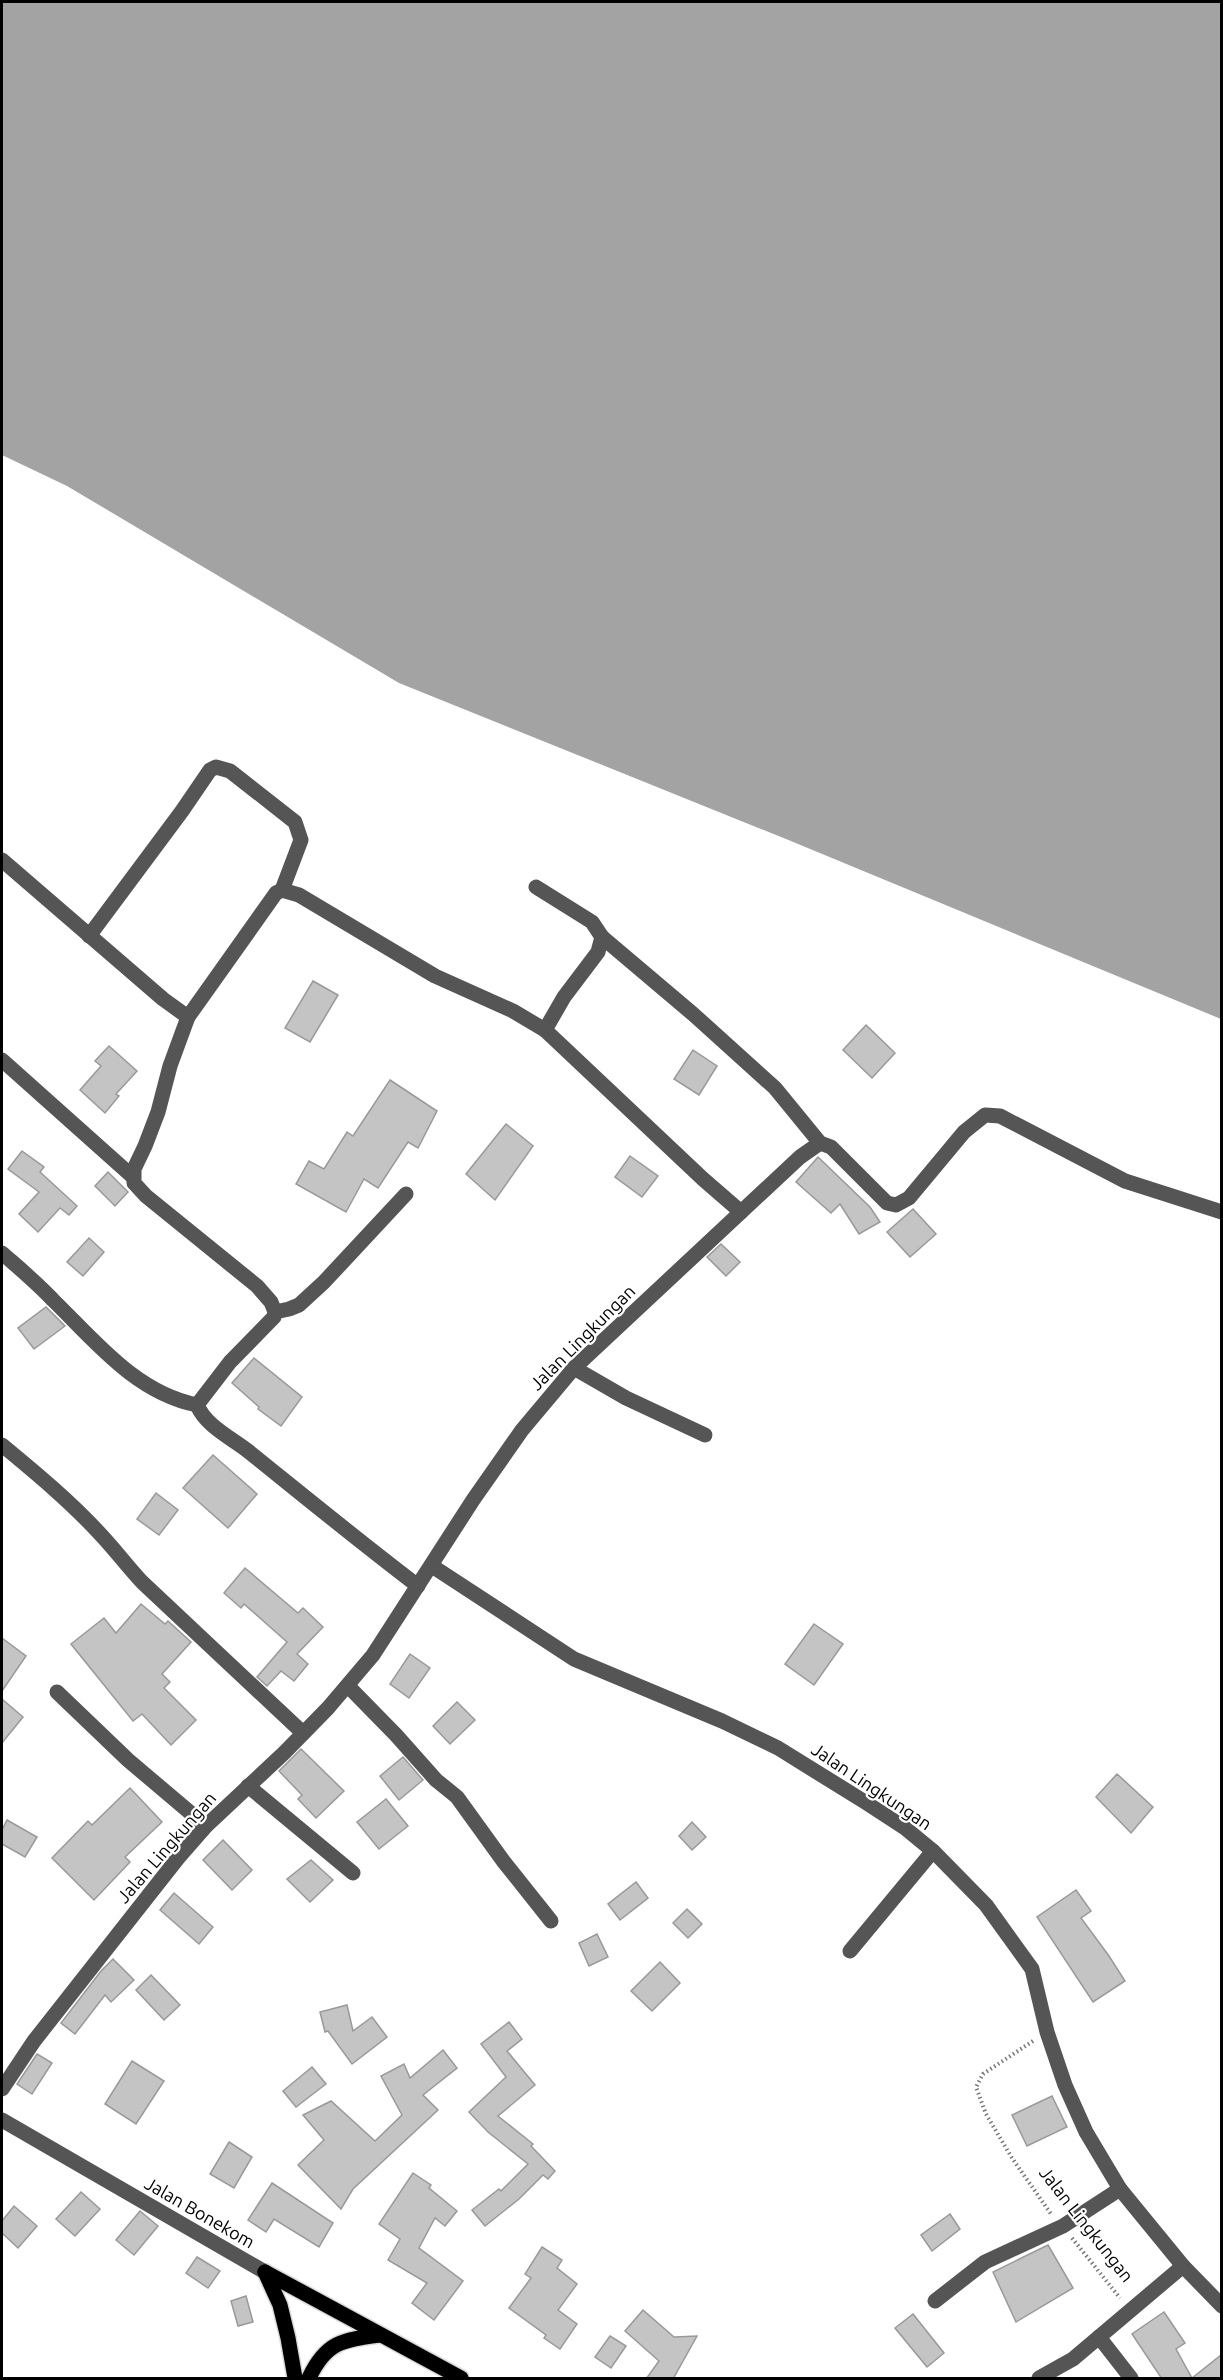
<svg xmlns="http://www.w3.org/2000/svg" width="1223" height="2380" viewBox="0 0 1223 2380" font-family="Ubuntu,sans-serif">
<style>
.water{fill:#a3a3a3}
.building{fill:#c4c4c4;stroke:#999;stroke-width:1.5}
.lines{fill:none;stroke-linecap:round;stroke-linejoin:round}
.major-casing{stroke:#dbdbdb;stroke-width:18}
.path{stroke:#777;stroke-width:4;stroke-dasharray:1.5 3;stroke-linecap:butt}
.minor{stroke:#555;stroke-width:15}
.major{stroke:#000;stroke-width:15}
.labels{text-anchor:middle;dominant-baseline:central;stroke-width:4.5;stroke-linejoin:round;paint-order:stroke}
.street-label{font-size:18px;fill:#000;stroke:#fff}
</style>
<rect width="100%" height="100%" fill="#fff"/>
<polygon class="water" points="2,2 1221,2 1221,1019 786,839 399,683 67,486 2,455"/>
<g class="building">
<polygon points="313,981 338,995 310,1042 285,1028"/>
<polygon points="866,1025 895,1053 872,1078 843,1050"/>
<polygon points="109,1046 137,1071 116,1094 119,1096 105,1113 80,1090 101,1066 95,1061"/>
<polygon points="693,1050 717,1066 699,1095 674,1079"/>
<polygon points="390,1080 437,1111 418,1148 408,1142 378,1188 364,1179 346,1212 296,1184 309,1161 324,1169 347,1132 353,1136"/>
<polygon points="506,1124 533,1146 495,1200 466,1174"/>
<polygon points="22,1151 44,1167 40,1172 77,1206 69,1215 60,1208 38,1232 19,1214 39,1192 8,1169"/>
<polygon points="630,1156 658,1176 642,1197 615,1177"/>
<polygon points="818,1157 870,1207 880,1222 859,1234 840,1204 831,1213 796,1182"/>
<polygon points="108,1172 128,1192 115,1206 95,1186"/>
<polygon points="913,1209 936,1234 910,1257 887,1232"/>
<polygon points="89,1238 104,1252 83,1276 67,1262"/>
<polygon points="721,1244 740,1262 726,1276 707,1257"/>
<polygon points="46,1307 65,1326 34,1349 18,1328"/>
<polygon points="254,1358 302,1397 281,1426 258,1409 259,1407 232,1383"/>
<polygon points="213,1455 257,1494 228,1528 183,1488"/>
<polygon points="156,1493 178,1510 159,1535 137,1519"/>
<polygon points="245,1568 298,1613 303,1608 323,1627 297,1654 308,1664 294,1681 281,1671 267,1686 257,1677 287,1642 244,1604 241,1608 224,1593"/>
<polygon points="141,1604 165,1624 168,1621 191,1642 162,1674 170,1682 164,1688 196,1720 171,1745 142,1714 133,1721 71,1644 104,1618 116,1633"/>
<polygon points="814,1624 843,1644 814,1685 785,1664"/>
<polygon points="2,1638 26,1656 2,1691"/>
<polygon points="410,1654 430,1668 409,1698 390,1684"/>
<polygon points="2,1699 23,1717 2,1743"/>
<polygon points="457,1702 475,1720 450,1744 433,1726"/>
<polygon points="301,1749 344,1791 316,1818 298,1799 302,1795 279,1771"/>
<polygon points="403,1757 423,1780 399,1800 380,1776"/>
<polygon points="1117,1774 1153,1807 1131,1833 1096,1797"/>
<polygon points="130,1788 162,1822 125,1857 130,1862 94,1900 52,1858 88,1821 92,1825"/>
<polygon points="386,1799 408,1826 379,1849 357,1822"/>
<polygon points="7,1820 37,1837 25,1857 2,1844 2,1830"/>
<polygon points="692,1822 706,1837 692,1850 679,1836"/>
<polygon points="223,1840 252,1870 232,1890 203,1860"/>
<polygon points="311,1860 333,1880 310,1902 287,1879"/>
<polygon points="636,1882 648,1898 620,1920 608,1904"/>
<polygon points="1076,1890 1091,1911 1081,1918 1109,1956 1125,1981 1093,2002 1037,1917"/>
<polygon points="174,1893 213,1927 199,1944 160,1910"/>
<polygon points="687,1909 702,1924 688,1938 673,1923"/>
<polygon points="597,1934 608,1957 589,1966 579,1943"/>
<polygon points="113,1959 134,1980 111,2002 105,1995 75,2034 61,2023 101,1971"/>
<polygon points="660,1962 680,1983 652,2011 631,1991"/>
<polygon points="151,1975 180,2005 164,2020 136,1990"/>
<polygon points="347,2005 353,2031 372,2017 387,2037 352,2064 328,2031 325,2032 320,2012"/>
<polygon points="509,2022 522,2039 507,2051 535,2085 498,2116 533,2144 531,2146 555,2171 548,2179 543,2175 519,2199 485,2226 472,2210 499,2189 501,2191 528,2164 488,2132 469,2112 506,2077 481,2044"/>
<polygon points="443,2050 457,2068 423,2095 438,2110 353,2189 341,2209 298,2165 324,2140 303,2115 331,2101 375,2141 402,2115 381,2076 404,2064 410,2078"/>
<polygon points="37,2054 52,2063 32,2094 17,2084"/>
<polygon points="132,2061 164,2081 136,2124 105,2104"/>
<polygon points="312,2067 326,2084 296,2107 283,2091"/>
<polygon points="1052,2096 1067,2127 1027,2146 1012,2115"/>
<polygon points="229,2142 252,2157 234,2188 210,2174"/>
<polygon points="413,2173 431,2185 429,2188 457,2211 445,2226 435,2218 419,2248 463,2281 434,2320 412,2303 427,2283 388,2260 400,2239 379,2224"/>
<polygon points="272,2183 333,2223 319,2247 274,2219 266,2232 248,2220"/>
<polygon points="81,2192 100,2209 75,2236 56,2219"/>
<polygon points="14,2206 37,2226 18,2248 2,2233 2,2221"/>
<polygon points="140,2211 158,2226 134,2255 116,2240"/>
<polygon points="950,2214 960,2229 932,2251 921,2235"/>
<polygon points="1048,2245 1073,2288 1016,2322 993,2272"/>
<polygon points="542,2247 562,2260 557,2268 577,2284 558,2310 577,2324 560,2349 544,2338 546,2335 509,2308 531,2278 525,2274"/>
<polygon points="197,2257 220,2271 208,2288 186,2273"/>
<polygon points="246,2296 253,2322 238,2326 231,2301"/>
<polygon points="643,2310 674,2337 697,2336 673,2379 646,2379 659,2361 625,2331"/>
<polygon points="1164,2312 1185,2343 1176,2349 1192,2378 1221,2355 1221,2379 1162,2379 1132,2334"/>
<polygon points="913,2314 944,2353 927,2367 895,2328"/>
<polygon points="610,2336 626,2346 611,2368 595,2357"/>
</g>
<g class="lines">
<defs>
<g id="major">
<polyline points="265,2272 461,2378"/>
<polyline points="265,2272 280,2305 288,2338 295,2378"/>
<path d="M309,2378C326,2342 342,2340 380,2335"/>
</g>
</defs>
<use href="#major" class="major-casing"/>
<g class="path">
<polyline points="1033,2041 983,2074 976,2087 986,2114 1012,2158 1051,2214"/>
<polyline points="1072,2238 1120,2298"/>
</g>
<g class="minor">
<polyline points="2,860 163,999 188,1017"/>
<polyline points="536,887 592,922 602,937 598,952 564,997 545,1030 703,1179 741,1212"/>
<polyline points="89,936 182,811 210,770 216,767 230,771 295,822 301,840 282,890"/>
<polyline points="602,937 693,1014 775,1088 820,1143 831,1147 887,1203 896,1205 909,1198 964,1132 985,1115 1000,1116 1125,1181 1222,1212"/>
<polyline points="2,1060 133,1177"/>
<path d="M2,1253C19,1268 37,1283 53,1300C95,1341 136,1393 197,1405"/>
<polyline points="275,1312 271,1302 257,1286 146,1196 134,1183 134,1169 145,1146 158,1112 170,1066 188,1017 276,893 282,890 299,895 435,976 513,1011 545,1030"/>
<polyline points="574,1368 626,1398 705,1435"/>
<polyline points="197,1405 230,1362 274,1317 275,1312 289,1309 299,1305 324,1282 406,1194"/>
<path d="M197,1405C206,1426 230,1437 248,1451C304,1496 360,1542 418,1586"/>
<path d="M2,1445C36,1473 72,1503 102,1536C116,1551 128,1567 142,1582L303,1733"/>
<polyline points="432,1566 574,1659 722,1721 778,1748 865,1802 905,1828 933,1851 986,1905 1032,1969 1047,2032 1065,2085 1086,2132 1120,2189 1183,2266 1222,2306"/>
<polyline points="348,1686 396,1735 436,1780 457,1797 504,1862 551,1921"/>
<polyline points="57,1692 128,1760 206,1826"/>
<polyline points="248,1786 353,1873"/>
<polyline points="850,1951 933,1851"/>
<polyline points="2,2089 34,2041 178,1858 206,1826 284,1753 328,1708 373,1655 473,1500 522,1430 574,1368 800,1157 820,1143"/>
<polyline points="2,2120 265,2272"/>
<polyline points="935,2301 985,2262 1063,2226 1120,2189"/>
<polyline points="1099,2337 1131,2378"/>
<polyline points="1039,2378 1073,2359 1183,2266"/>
</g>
<use href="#major" class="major"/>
</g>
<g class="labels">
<g class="street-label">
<text transform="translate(582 1337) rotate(-45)">Jalan Lingkungan</text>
<text transform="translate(872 1786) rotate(34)">Jalan Lingkungan</text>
<text transform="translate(166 1847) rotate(-49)">Jalan Lingkungan</text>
<text transform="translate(200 2212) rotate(30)">Jalan Bonekom</text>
<text transform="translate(1087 2224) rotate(52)">Jalan Lingkungan</text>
</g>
</g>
<rect width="1223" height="2380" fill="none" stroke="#000000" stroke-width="6"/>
</svg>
